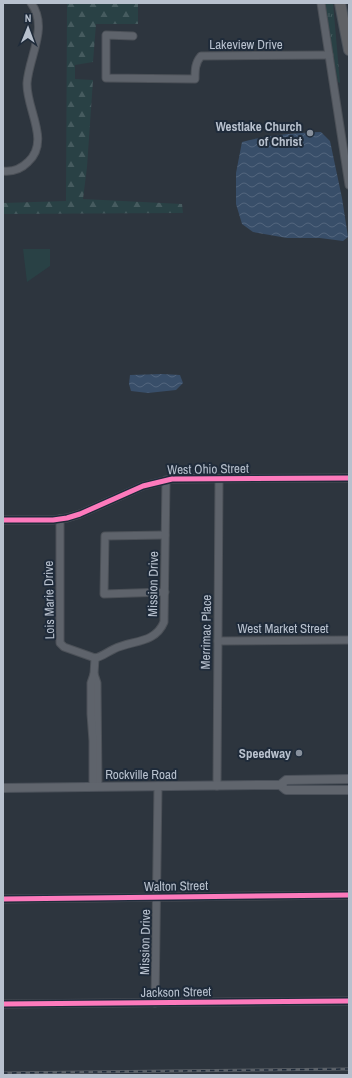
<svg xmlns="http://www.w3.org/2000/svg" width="352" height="1078" viewBox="0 0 352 1078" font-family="'Archivo Narrow',sans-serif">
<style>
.grass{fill:url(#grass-tufts)}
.forest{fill:url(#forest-firs)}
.green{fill:#294145}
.water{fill:url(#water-waves)}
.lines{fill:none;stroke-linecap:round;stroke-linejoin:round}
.minor-casing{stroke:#4c5158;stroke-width:9}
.major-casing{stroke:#4b515a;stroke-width:10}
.highway-casing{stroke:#4a5159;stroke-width:12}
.minor{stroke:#5e636b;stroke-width:7}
.major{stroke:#60656d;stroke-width:8}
.highway{stroke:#5f6165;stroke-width:10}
.rail-casing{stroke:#5c6269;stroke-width:3}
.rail{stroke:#1f2b3a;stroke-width:1.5;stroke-dasharray:4.5;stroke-linecap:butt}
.cycleway-casing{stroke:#1f2b3a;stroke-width:8}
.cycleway{stroke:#fd7abc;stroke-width:5}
.poi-dot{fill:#87909c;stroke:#1f2b3a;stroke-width:1.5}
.labels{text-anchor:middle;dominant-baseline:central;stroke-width:4;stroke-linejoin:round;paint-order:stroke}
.street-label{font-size:13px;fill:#b8c1ce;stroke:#1f2b3a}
.poi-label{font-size:13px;font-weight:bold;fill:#b8c1ce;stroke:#1f2b3a;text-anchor:end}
</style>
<defs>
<pattern id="grass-tufts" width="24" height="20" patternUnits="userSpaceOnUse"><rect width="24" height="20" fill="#294145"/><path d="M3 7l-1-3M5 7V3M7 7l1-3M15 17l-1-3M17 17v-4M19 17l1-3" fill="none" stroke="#465b5f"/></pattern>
<pattern id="forest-firs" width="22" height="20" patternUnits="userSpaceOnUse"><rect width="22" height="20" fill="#294145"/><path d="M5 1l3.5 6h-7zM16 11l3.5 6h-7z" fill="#465b5f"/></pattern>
<pattern id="water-waves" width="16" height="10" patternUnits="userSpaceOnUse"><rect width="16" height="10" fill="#384e69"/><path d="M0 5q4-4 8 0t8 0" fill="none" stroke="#53667d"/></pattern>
</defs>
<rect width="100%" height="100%" fill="#2d353e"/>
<polygon class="grass" points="324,3 333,3 340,83 338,82"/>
<polygon class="forest" points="67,3 138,3 138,24 96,24 93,62 75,65 75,79 93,80 87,167 83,199 182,204 183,213 3,214 3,203 66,201"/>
<polygon class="green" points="23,249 50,249 50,266 27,282"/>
<g class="water">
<path d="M321,132L330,141L342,198L348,237L343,241L320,238H287L253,232L242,224L236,204V173L242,142C268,135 295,133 321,132Z"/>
<polygon points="162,374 180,375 183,383 176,390 148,393 131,391 129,384 130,375"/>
</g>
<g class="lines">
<defs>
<g id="minor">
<polyline points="321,3 349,185"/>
<path d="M133,36L106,35V78L195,79C195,70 195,63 201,56L329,55"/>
<path d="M3,171C12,172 21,169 28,162C51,141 26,109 27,83C29,56 49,27 31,3"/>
<polyline points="60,519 60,643 64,647 95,658"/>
<polyline points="3,520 53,520 67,518 80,514 143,486 172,479 349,478"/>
<polyline points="165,592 104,594 105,536 165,535"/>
<polyline points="218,641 349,640"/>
<path d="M95,658C102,657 107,652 114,649C132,640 155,644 164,622L166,480"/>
<polyline points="94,674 97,683 98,786"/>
<polyline points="93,786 93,741 91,714 91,683 94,674 95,658"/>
<polyline points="217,786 219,479"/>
<polyline points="3,899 349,895"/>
<polyline points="155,1003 158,786"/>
<polyline points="3,1004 349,1001"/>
</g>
<g id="major">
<polyline points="280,785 286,790 349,790"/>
<polyline points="3,788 256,785 280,785 286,780 349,779"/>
</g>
<polyline id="highway" points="340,3 349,50"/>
</defs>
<use href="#minor" class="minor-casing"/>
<use href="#major" class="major-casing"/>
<use href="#highway" class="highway-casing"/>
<use href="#minor" class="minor"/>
<use href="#major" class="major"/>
<use href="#highway" class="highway"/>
<defs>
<polyline id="rail" points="3,1073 349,1069"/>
</defs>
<use href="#rail" class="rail-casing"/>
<use href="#rail" class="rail"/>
<defs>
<g id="cycleway">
<polyline points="3,520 53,520 67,518 80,514 143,486 172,479 349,478"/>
<polyline points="3,899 349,895"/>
<polyline points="3,1004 349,1001"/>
</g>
</defs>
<use href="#cycleway" class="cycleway-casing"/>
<use href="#cycleway" class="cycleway"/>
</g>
<g class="poi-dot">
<circle cx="310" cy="133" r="4"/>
<circle cx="299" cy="753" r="4"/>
</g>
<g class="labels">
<g class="street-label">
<text x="246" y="44">Lakeview Drive</text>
<text transform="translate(208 469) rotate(-1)">West Ohio Street</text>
<text transform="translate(153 584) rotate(-89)">Mission Drive</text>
<text transform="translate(49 600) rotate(-91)">Lois Marie Drive</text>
<text x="283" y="628">West Market Street</text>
<text transform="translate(206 632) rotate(-89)">Merrimac Place</text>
<text x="141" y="774">Rockville Road</text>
<text transform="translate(176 886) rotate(-1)">Walton Street</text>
<text transform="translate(145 942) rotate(-89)">Mission Drive</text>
<text transform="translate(176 992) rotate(-1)">Jackson Street</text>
</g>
<g class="poi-label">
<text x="302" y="126">Westlake Church<tspan x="302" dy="15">of Christ</tspan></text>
<text x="291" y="753">Speedway</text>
</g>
</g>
<rect width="352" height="1078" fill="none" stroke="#b8c1ce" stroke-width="8"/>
<g transform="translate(28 28) rotate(1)" stroke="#1f2b3a" stroke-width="3" paint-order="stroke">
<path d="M0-3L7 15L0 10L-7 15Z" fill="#b8c1ce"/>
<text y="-6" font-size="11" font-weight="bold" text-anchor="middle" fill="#b8c1ce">N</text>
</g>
</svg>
